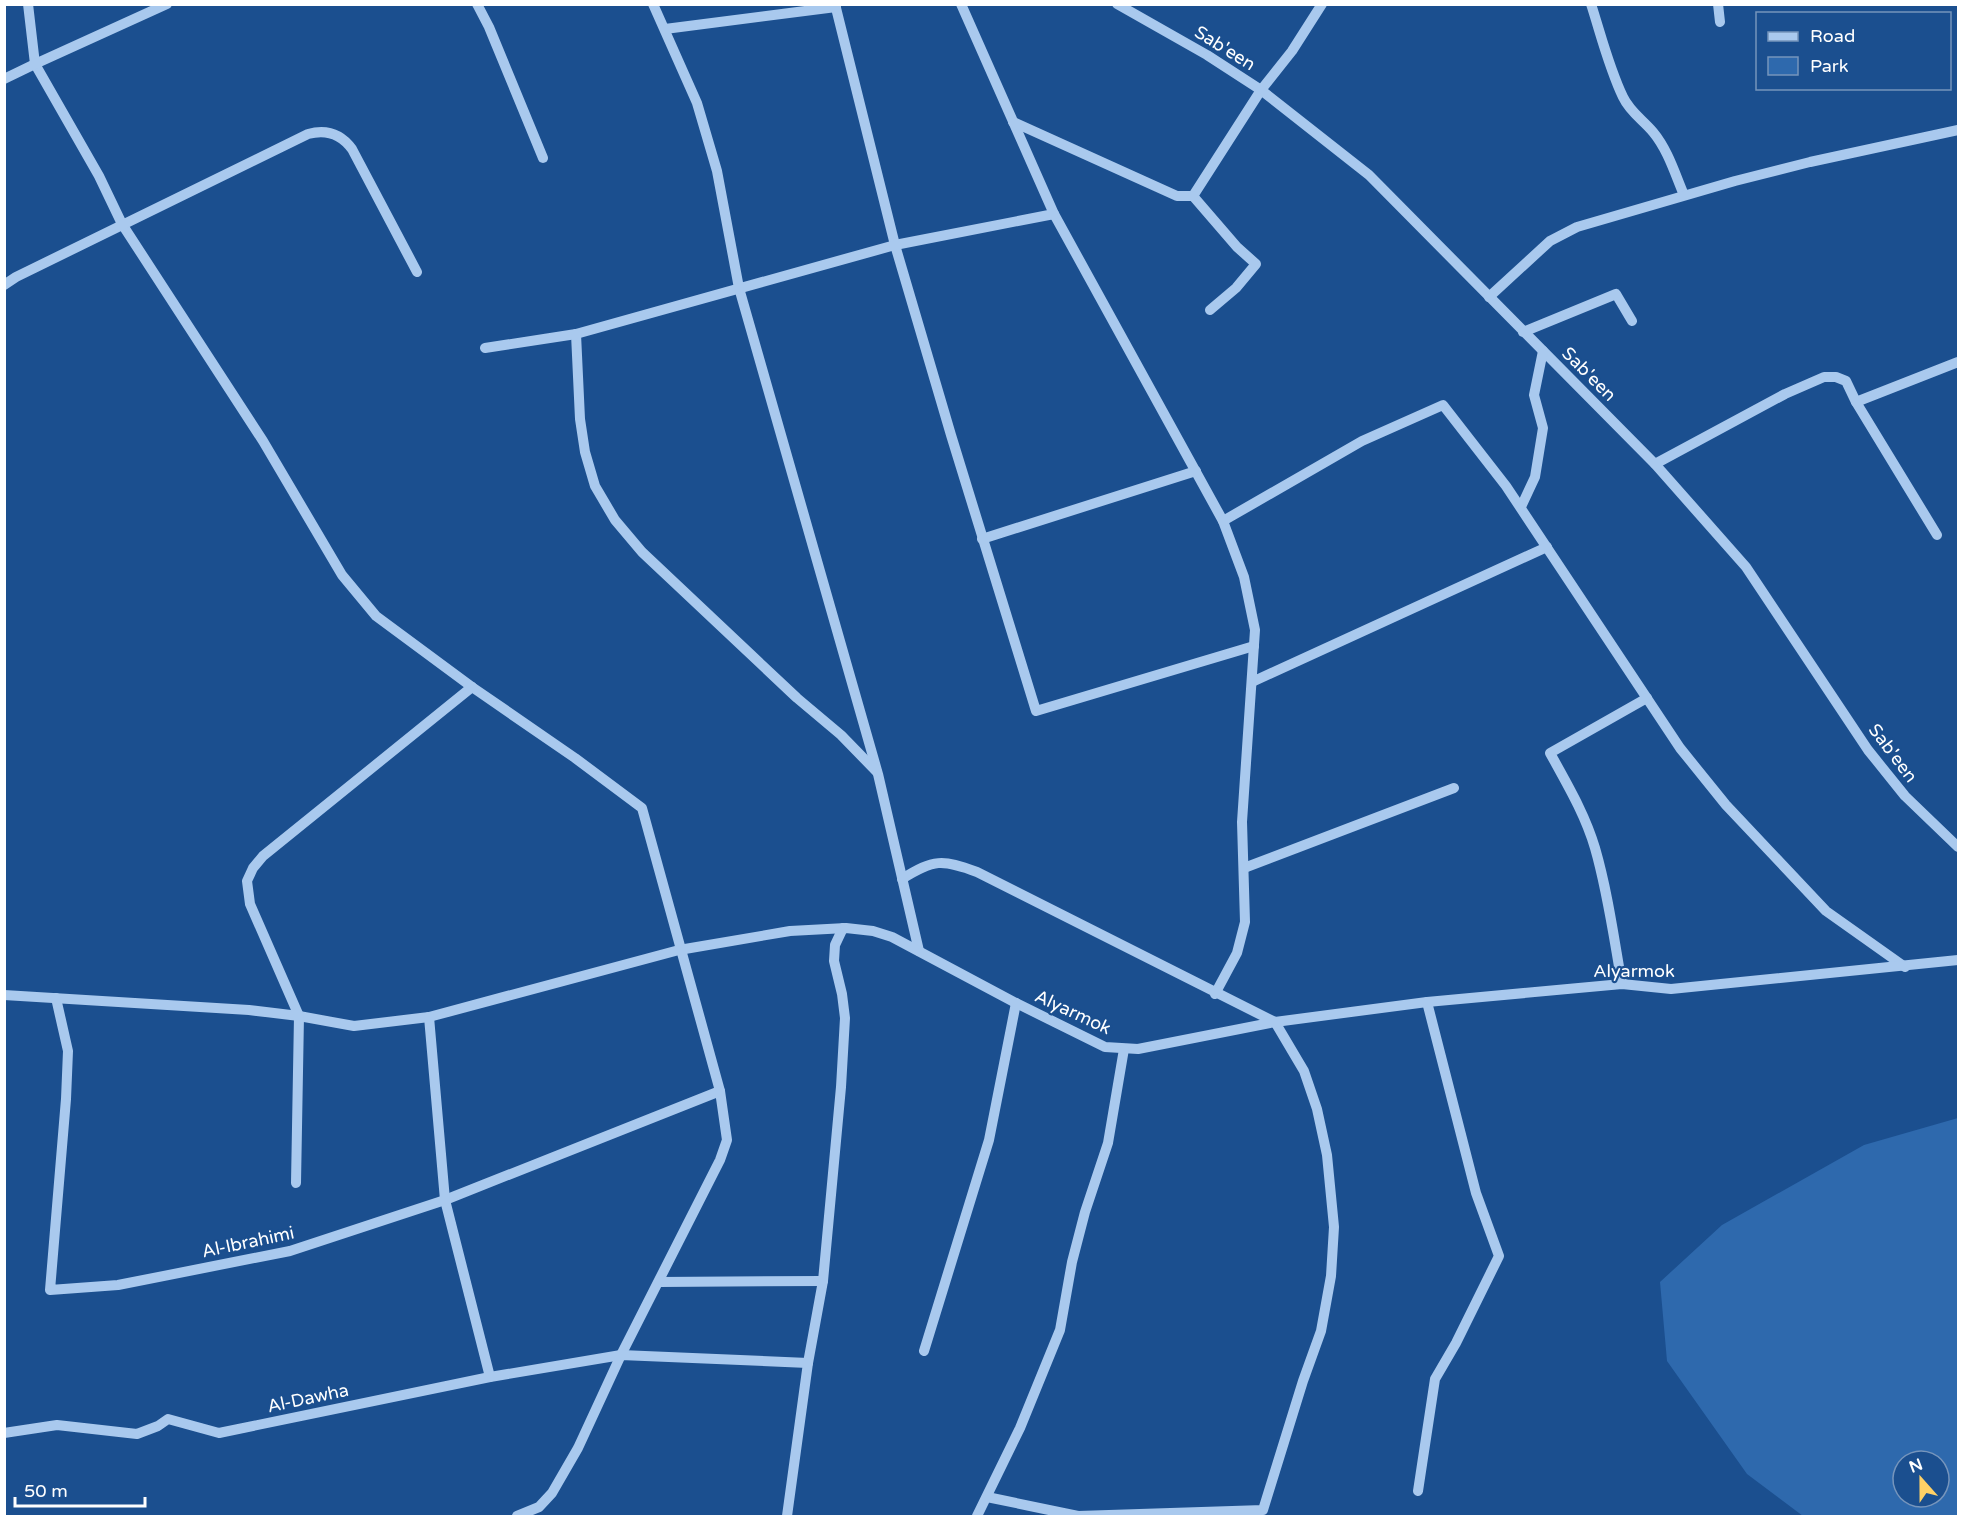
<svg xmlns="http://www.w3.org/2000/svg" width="1963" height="1521" viewBox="0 0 1963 1521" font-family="'Varela Round',sans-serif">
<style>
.green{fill:#2e69ad;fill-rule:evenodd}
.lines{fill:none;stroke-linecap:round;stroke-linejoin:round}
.minor{stroke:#a9c9ee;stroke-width:10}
.labels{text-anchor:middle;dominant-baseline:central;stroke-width:4.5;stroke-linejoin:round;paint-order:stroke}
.street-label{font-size:18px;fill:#fff;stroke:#1b4f8f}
</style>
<rect width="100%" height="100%" fill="#1b4f8f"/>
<path class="green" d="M1958,1118V1516H1803L1747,1474L1667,1361L1660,1282L1722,1225L1864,1145ZM1903,1461H1939V1497H1903Z"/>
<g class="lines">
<g class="minor">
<polyline points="28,4 35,64 99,176 122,224 263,441 342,575 376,616 472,687 575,758 642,808 720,1091 727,1140 720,1160 621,1355 578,1448 552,1493 539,1507 517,1516"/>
<polyline points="477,4 489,27 543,158"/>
<polyline points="653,4 697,103 717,171 739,288 878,774 919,951"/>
<polyline points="835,4 895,245 951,435 1036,711 1254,646"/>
<polyline points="961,4 1054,214 1223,521 1244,577 1255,630 1242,822 1245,922 1237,953 1215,994"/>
<polyline points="1117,4 1207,55 1261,90 1369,175 1655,464 1746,567 1868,750 1905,796 1958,847"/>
<path d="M1591,4C1601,35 1609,68 1623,97C1630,112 1643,120 1653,132C1668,150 1675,174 1684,195"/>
<polyline points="1718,4 1720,22"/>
<polyline points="665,29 836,7"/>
<polyline points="4,79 35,64 167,4"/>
<polyline points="1013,122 1177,196 1193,196 1261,90 1292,51 1322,4"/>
<polyline points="1193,196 1237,247 1256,264 1236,288 1210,310"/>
<path d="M4,285L16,277L308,134C326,129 341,134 352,149L417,272"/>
<polyline points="1489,297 1550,241 1577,227 1735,181 1810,162 1958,130"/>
<polyline points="1523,332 1616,294 1632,321"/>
<polyline points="576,334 580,419 585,452 595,486 615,520 642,552 797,698 841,735 877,772"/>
<polyline points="485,348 576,334 895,245 1054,214"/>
<polyline points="1856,402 1958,362"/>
<polyline points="1655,464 1785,394 1824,377 1836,377 1846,381 1856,402 1937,535"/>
<polyline points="1521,507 1535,477 1543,428 1534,395 1543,351"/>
<polyline points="1223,521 1362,441 1443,405 1506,486 1680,748 1726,805 1826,911 1905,967"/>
<polyline points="982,539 1196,471"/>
<polyline points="1252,682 1547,547"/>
<polyline points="1244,868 1454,788"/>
<path d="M902,879C934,859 942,859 977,872L1275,1022L1427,1002L1622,984L1671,989L1958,960"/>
<path d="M1622,984C1614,939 1608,893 1595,848C1585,814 1567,784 1550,753L1647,698"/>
<polyline points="4,995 249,1010 299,1016 354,1026 429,1017 679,950 790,931 846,928 873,931 892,937 1016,1003 1105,1047 1138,1049 1275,1022 1304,1071 1317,1109 1327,1155 1334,1227 1331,1276 1321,1331 1303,1381 1263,1510 1078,1516 987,1497"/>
<polyline points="56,998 68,1051 66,1099 50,1290 118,1285 290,1251 445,1200 720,1091"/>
<polyline points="429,1017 445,1200 490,1377"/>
<polyline points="296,1183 299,1016 250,904 247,881 253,868 263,856 472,687"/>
<polyline points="659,1282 823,1281"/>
<polyline points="924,1351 989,1140 1016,1003"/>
<polyline points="4,1433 57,1425 137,1434 158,1426 168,1419 219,1433 490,1377 621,1355 808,1363"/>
<polyline points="1418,1491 1435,1379 1456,1343 1499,1256 1476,1193 1427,1002"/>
<polyline points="787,1516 808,1363 823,1281 841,1087 845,1018 842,994 834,961 835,945 843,928"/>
<polyline points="977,1516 1020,1428 1060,1330 1072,1262 1085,1212 1108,1143 1124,1049"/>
</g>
</g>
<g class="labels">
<g class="street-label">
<text transform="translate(1225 48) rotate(32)">Sab'een</text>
<text transform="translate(1589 374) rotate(45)">Sab'een</text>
<text transform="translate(1893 753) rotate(53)">Sab'een</text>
<text x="1634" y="971">Alyarmok</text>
<text transform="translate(1073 1012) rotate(25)">Alyarmok</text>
<text transform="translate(248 1242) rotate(-12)">Al-Ibrahimi</text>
<text transform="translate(308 1398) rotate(-12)">Al-Dawha</text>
</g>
</g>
<rect width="1963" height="1521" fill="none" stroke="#ffffff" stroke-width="12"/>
<rect x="1756" y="12" width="195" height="78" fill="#1b4f8f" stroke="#7695bc" stroke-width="1.5"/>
<rect x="1768" y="32" width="30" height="9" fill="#a9c9ee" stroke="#7695bc" stroke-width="1.5"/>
<text x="1810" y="42" font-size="18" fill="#ffffff">Road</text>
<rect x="1768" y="57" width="30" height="18" fill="#2e69ad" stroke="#7695bc" stroke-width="1.5"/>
<text x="1810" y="72" font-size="18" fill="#ffffff">Park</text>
<g transform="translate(1921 1479) rotate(339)"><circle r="28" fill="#1b4f8f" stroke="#7695bc" stroke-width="1.5"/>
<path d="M0-4.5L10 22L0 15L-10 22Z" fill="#ffd166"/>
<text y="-9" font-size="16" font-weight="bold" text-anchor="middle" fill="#ffffff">N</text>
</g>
<path d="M15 1497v9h130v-9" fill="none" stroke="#ffffff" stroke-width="3"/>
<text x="24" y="1497" font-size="18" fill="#ffffff" stroke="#1b4f8f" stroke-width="4.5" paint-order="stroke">50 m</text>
</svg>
